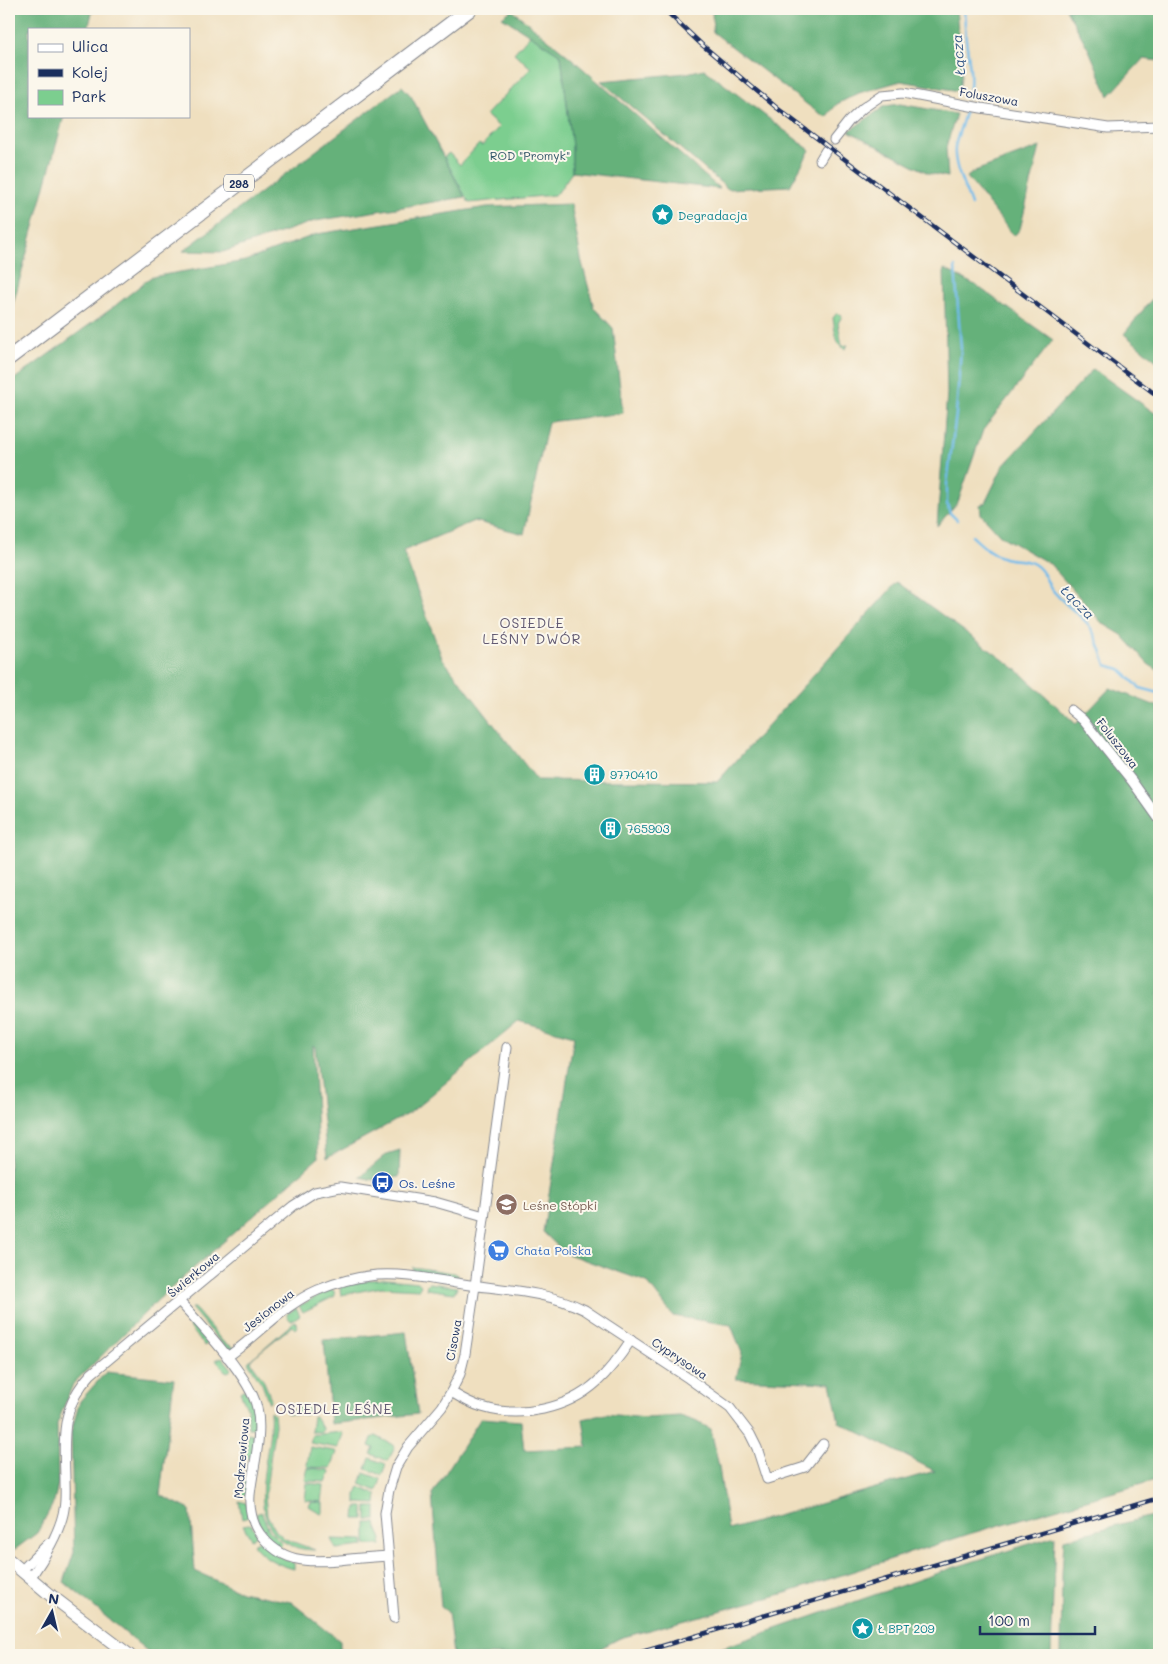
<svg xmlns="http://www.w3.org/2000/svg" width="1168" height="1664" viewBox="0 0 1168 1664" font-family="Mali,sans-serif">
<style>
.green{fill:#7cce8f;stroke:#4c7e76}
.forest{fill:#65b17a;stroke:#40706c}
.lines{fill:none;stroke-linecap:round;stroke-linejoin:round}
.stream{stroke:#72bceb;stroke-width:2.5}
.minor-casing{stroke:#85878e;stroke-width:11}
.secondary-casing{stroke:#85878e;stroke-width:14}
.primary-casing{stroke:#85878e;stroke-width:16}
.minor{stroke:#fff;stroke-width:9}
.secondary{stroke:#fff;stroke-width:12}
.primary{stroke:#fff;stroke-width:14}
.rail-casing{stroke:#1b2f5e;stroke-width:4.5}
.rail{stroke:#fbf7ec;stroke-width:2.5;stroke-dasharray:8;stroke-linecap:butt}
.labels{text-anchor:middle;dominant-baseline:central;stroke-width:4;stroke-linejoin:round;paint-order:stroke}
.shield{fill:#fbf7ec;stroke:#5e6b89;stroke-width:1}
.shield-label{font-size:11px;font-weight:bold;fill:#1b2f5e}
.street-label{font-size:12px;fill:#1b2f5e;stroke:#fbf7ec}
.park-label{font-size:12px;fill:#33576a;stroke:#fbf7ec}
.culture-label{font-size:12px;fill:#0d838f;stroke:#fbf7ec;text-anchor:start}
.transit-label{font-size:12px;fill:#164399;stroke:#fbf7ec;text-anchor:start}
.education-label{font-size:12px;fill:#785e54;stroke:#fbf7ec;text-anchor:start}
.shop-label{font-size:12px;fill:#366cbe;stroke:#fbf7ec;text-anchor:start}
.water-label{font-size:14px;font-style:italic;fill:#355988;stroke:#fbf7ec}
.neighbourhood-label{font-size:14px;letter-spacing:1px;fill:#625a72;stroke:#fbf7ec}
</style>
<rect width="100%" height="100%" fill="#fbf7ec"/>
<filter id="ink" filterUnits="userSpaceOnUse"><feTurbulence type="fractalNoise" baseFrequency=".02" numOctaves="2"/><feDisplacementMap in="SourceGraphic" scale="10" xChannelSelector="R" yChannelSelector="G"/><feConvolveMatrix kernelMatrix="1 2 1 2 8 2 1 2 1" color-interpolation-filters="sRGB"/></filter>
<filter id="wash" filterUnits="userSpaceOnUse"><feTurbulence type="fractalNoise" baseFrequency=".0096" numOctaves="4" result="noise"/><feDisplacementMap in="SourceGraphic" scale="20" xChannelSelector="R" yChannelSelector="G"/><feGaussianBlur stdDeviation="1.12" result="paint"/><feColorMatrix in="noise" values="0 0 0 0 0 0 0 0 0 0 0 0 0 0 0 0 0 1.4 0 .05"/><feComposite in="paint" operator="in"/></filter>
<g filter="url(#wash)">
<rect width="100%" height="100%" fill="#efdfbf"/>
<g class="green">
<polygon points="530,35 561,55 572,146 572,172 559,191 554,195 469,203 444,157 449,153 460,165 479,144 482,146 499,127 486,115 531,68 514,53"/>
<path d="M837,313L842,315L841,318L838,323L842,346L848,345L845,349C835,345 835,328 833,318Z"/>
<polygon points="412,1267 454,1273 458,1276 458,1280 413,1273"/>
<polygon points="386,1279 418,1282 421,1285 419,1289 382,1287 341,1295 340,1289 342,1286 369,1280"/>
<polygon points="430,1283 457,1287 454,1293 426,1289 427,1285"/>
<polygon points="331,1289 334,1291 335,1296 303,1312 299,1306"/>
<polygon points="191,1308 194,1308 196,1310 223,1342 235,1348 227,1350"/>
<polygon points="296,1308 300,1315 291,1321 287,1316 287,1314"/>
<polygon points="295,1321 298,1326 295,1329 292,1326 251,1359 251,1362 263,1379 271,1399 269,1403 262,1384 248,1362"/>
<polygon points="190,1323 193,1323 209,1342 205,1346 188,1325"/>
<polygon points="222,1357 232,1369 228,1372 225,1371 216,1360"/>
<polygon points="243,1390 245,1390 252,1401 256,1428 248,1428 248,1410 240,1392"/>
<polygon points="305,1405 309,1411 306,1415 286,1413"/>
<path d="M270,1411L274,1414L275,1424L265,1496L267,1515L276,1531L285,1539L315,1550C300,1550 286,1546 276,1535C247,1503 274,1450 270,1411Z"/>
<polygon points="313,1416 315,1416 323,1430 321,1432 311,1432"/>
<polygon points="341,1432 343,1434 338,1448 310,1443 312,1435"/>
<polygon points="248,1433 255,1435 252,1455 248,1459 244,1458"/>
<polygon points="376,1436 395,1446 388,1461 371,1454 374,1448 369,1446 372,1438"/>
<polygon points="310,1447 335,1451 337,1452 331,1468 308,1467 307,1465"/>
<polygon points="370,1458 386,1464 382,1475 366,1469"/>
<polygon points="308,1468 329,1470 330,1472 326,1482 307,1481 305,1480"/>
<polygon points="364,1473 381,1479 377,1491 360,1484"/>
<polygon points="241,1477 249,1479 246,1495 239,1496"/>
<polygon points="307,1483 324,1485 322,1502 305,1500"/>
<polygon points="359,1487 377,1495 376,1504 356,1503 356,1495"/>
<polygon points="239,1501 246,1503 249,1517 242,1519"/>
<polygon points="311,1502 323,1503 323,1513 321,1514 309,1506"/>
<polygon points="356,1507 364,1507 364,1519 355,1519"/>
<rect x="367" y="1507" width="9" height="13"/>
<path d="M261,1512L269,1530L282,1543L279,1547C267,1542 259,1526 256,1514Z"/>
<polygon points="366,1523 376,1523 377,1528 382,1539 381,1545 366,1545"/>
<polygon points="249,1524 252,1525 257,1535 251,1539 243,1525"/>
<polygon points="331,1539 364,1540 364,1546 336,1549"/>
<path d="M259,1541H261L284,1559L294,1563V1569C278,1565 262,1557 253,1544Z"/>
</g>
<g class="forest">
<polygon points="9,9 93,9 88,29 29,29 29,116 64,116 9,319"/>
<polygon points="712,9 956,9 962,69 959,91 901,81 859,93 837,104 826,117 813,109 713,32"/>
<polygon points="1066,9 1159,9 1159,61 1143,59 1109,96 1089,50"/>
<polygon points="512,10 571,58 720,189 572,172 572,146 561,55 502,17"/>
<polygon points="704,69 810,150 790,186 728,189 601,81 687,73"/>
<polygon points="402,86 411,96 465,197 315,221 223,252 183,251"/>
<polygon points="900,104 956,114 946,148 948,177 928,173 849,131 885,106"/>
<polygon points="1040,147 1020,229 1014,236 967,177 975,171"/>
<polygon points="571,204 581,259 594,308 613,328 623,413 548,422 524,534 474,521 403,551 442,658 537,780 717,782 897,582 1016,669 1076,724 1110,688 1159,707 1159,811 1155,817 1159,824 1159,1479 969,1534 789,1592 620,1638 599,1649 578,1655 453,1655 448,1612 441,1607 432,1494 481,1418 521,1421 524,1450 587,1447 583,1419 606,1414 646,1418 680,1416 695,1421 711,1429 719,1467 728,1530 935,1471 839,1422 831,1383 736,1379 742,1353 731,1325 673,1316 647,1282 565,1253 543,1232 574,1036 519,1021 411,1112 327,1158 315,1047 313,1045 318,1158 159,1299 73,1384 57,1424 58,1484 54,1502 37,1533 14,1550 9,1546 9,383 111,309 151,277 245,261 317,234 487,207"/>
<polygon points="944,269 977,286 1053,340 983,430 958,502 937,526 947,393"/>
<polygon points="1159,290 1159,363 1124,334"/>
<polygon points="1093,369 1159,416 1159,671 1148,664 1122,635 1102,623 1050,564 1001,536 981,514 980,505 985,503 1003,466"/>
<polygon points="400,1150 399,1177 373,1180 360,1177 387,1154"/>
<polygon points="406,1332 418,1414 331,1424 324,1340"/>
<polygon points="106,1372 174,1379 160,1495 190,1510 195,1571 241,1592 291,1602 340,1641 340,1655 152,1655 64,1582 74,1552 71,1432 80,1401"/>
<polygon points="1159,1514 1159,1655 1061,1655 1062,1574 1064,1539"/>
<polygon points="1055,1536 1051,1655 701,1655 952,1568"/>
</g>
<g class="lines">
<g class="stream">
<path d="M964,9C965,19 965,30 966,40C969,61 973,79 968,99"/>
<path d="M965,112C963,123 957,135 955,147C953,166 965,187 971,205"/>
<polyline points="955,267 961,349 956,414 947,484 947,504 950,513 957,520"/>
<path d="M972,536C982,545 991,554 1004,558C1014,561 1024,558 1034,564C1044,570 1045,579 1051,588C1061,602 1076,611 1087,623C1096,633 1102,653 1106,665L1120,669L1140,688L1159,693"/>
</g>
</g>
</g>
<g filter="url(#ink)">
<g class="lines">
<defs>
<g id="minor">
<polyline points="834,140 849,121 863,108 882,95 903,93 981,108 1108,128 1159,126"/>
<polyline points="820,160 826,150"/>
<polyline points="1071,710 1083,720 1132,781 1159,819"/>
<path d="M179,1301C201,1325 251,1378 257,1408C263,1436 253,1466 250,1495C249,1508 252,1524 260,1534C282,1563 306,1562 339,1560C355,1558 372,1557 388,1556"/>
<path d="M227,1357C258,1336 283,1305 318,1290C337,1282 357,1277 377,1275C406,1273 435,1280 463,1284C505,1290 547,1291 585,1310L688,1378L730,1408L750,1434L757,1448L767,1479L805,1467L823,1444"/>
<path d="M451,1392C461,1398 471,1404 482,1407C521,1419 567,1409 597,1382C610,1370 621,1355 631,1340"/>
<polyline points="22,1570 49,1543"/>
<path d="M31,1577C43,1560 61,1530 64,1509C66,1499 65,1488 65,1478C64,1437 60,1407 91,1374L293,1206L315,1192L340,1187L435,1202L484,1216"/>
<polyline points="394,1618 385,1513 389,1490 396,1467 408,1447 442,1407 451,1392 460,1374 465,1354 475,1286 507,1047"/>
</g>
<polyline id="secondary" points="9,1560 54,1598 129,1655"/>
<polyline id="primary" points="9,358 470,9"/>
</defs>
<use href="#minor" class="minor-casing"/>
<use href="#secondary" class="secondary-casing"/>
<use href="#primary" class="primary-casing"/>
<use href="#minor" class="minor"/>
<use href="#secondary" class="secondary"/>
<use href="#primary" class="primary"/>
<defs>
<g id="rail">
<polyline points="664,9 701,44 777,108 1159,397"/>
<polyline points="632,1655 1159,1498"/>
</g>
</defs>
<use href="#rail" class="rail-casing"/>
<use href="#rail" class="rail"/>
</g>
</g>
<defs>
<symbol id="sight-disc" viewBox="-11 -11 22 22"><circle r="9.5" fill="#0f9aa8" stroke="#fbf7ec"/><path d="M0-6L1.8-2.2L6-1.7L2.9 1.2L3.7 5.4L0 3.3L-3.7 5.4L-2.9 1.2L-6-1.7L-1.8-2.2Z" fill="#fff"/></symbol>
<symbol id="building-disc" viewBox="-11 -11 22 22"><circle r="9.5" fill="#0f9aa8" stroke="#fbf7ec"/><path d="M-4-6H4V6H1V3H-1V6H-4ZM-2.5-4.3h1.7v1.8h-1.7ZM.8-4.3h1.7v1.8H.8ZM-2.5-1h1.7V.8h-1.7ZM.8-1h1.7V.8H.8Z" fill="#fff"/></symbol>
<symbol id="bus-disc" viewBox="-11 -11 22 22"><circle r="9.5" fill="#1a4fb4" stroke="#fbf7ec"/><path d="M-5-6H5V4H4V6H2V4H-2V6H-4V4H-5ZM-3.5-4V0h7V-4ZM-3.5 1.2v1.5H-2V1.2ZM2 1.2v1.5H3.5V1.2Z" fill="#fff"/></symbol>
<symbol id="school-disc" viewBox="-11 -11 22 22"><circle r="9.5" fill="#8d6e63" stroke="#fbf7ec"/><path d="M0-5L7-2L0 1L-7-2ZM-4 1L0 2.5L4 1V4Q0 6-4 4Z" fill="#fff"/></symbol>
<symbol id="supermarket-disc" viewBox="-11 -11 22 22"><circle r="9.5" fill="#3f7fe0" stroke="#fbf7ec"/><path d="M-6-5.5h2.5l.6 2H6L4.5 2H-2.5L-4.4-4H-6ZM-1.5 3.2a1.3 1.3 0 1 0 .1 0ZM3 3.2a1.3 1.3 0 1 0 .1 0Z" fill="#fff"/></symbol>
</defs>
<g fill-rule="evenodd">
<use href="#sight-disc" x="650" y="202" width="25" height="25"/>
<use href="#building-disc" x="582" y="762" width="25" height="25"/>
<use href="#building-disc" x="598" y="816" width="25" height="25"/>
<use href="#bus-disc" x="370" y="1170" width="25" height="25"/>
<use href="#school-disc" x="494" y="1192" width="25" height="25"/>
<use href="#supermarket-disc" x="486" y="1238" width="25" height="25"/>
<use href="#sight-disc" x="850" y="1616" width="25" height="25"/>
</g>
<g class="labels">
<rect class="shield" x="224" y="174.5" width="30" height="17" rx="4"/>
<g class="shield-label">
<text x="239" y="183">298</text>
</g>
<g class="street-label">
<text transform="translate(989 96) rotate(10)">Foluszowa</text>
<text transform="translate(1118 743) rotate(52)">Foluszowa</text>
<text transform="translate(193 1274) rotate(-40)">Świerkowa</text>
<text transform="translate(268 1310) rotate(-38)">Jesionowa</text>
<text transform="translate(453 1340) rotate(-80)">Cisowa</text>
<text transform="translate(680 1358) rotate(34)">Cyprysowa</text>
<text transform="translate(241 1458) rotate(-85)">Modrzewiowa</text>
</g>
<g class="park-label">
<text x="530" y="155">ROD "Promyk"</text>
</g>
<g class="culture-label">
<text x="678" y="215">Degradacja</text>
<text x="610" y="774">9770410</text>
<text x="627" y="828">765903</text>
<text x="878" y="1628">Ł BPT 209</text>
</g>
<g class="transit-label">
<text x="399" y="1183">Os. Leśne</text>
</g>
<g class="education-label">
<text x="523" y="1205">Leśne Stópki</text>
</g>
<g class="shop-label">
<text x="515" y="1250">Chata Polska</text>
</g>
<g class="water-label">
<text transform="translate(958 55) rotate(-95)">Łącza</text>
<text transform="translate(1078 602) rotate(46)">Łącza</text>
</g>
<g class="neighbourhood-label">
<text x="532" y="622">OSIEDLE<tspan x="532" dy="16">LEŚNY DWÓR</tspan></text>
<text x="334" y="1408">OSIEDLE LEŚNE</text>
</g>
</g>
<rect width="1168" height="1664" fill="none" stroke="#fbf7ec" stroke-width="30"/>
<rect x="28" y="28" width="162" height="90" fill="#fbf7ec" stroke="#a1a7b3"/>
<rect x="38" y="44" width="25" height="8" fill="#ffffff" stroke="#a1a7b3"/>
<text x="72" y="52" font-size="15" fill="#1b2f5e">Ulica</text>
<rect x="38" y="69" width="25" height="8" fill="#1b2f5e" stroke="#a1a7b3"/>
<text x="72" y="78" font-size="15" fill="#1b2f5e">Kolej</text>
<rect x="38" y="90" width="25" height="15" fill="#7cce8f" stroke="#a1a7b3"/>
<text x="72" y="102" font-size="15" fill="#1b2f5e">Park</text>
<g transform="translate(52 1612) rotate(8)" stroke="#fbf7ec" stroke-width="4" paint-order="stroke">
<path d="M0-4L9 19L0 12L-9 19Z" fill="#1b2f5e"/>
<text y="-8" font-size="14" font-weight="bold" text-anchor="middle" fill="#1b2f5e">N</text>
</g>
<path d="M980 1626v8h115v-8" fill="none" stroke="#1b2f5e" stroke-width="2.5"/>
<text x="988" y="1626" font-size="15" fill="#1b2f5e" stroke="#fbf7ec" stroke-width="4" paint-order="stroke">100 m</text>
</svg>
